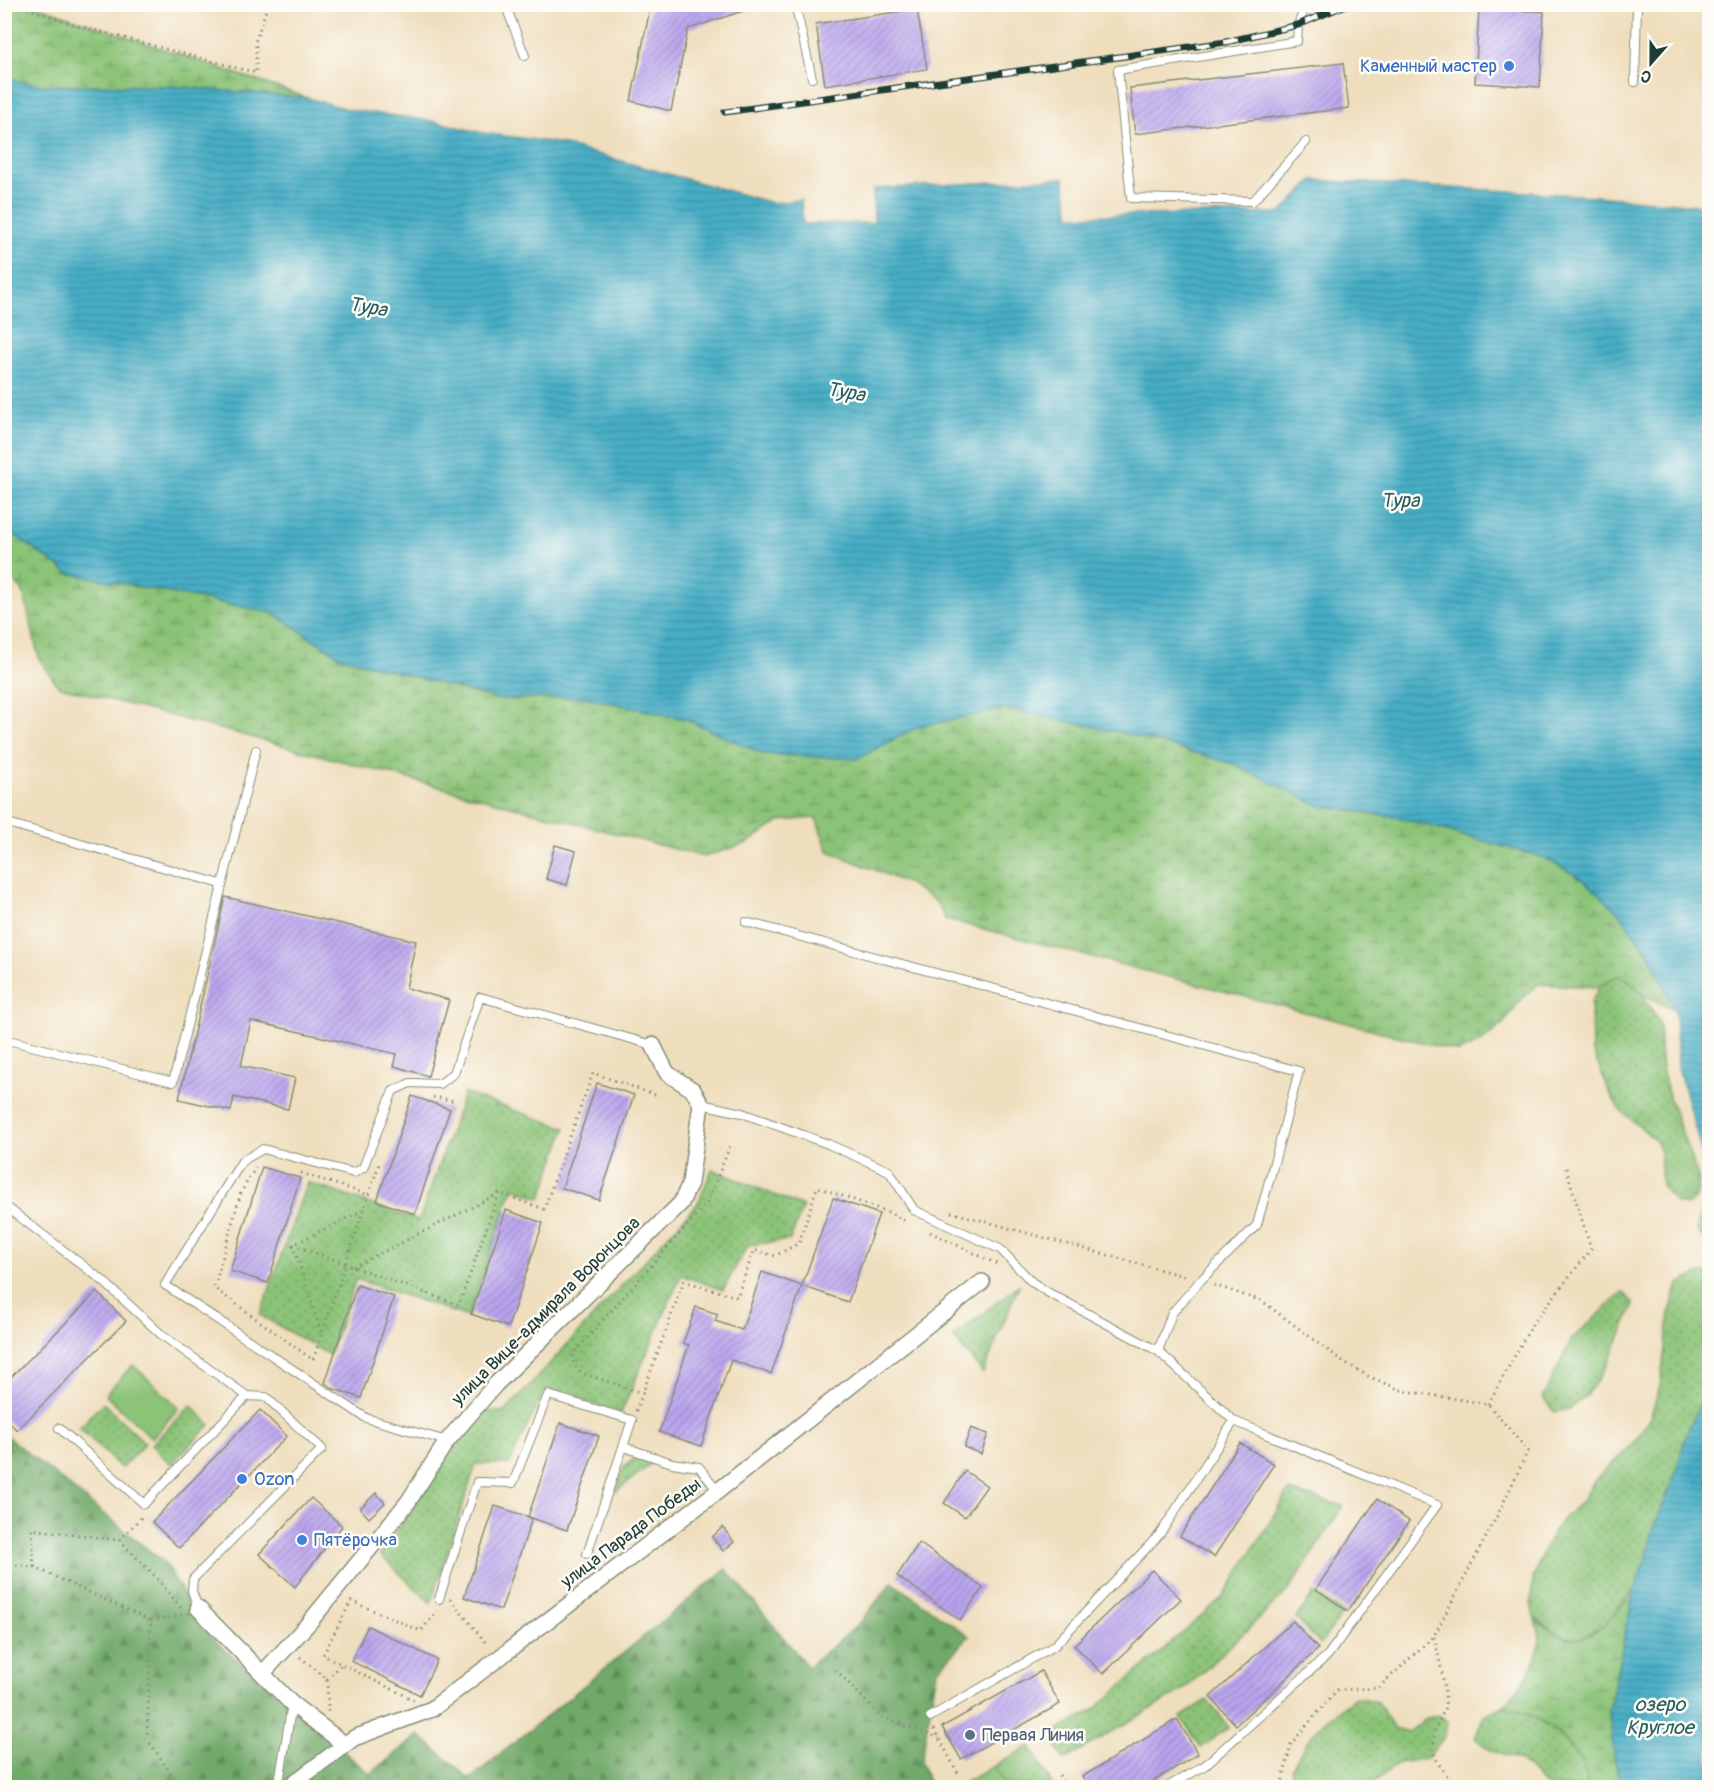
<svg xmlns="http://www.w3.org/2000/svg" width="1714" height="1792" viewBox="0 0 1714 1792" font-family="Pangolin,sans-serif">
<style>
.grass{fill:url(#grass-dots);stroke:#558056;stroke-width:1.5}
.forest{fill:url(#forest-firs);stroke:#48734e;stroke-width:1.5}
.wetland{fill:url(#wetland-marsh);stroke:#558056;stroke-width:1.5}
.pitch{fill:#8bc377;stroke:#558056;stroke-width:1.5}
.water{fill:url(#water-rules);stroke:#33767d;stroke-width:1.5}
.building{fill:url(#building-hatch)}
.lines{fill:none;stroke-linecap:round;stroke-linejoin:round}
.lane-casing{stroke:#878e78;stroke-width:10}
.street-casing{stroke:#878e78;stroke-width:18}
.path{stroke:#878e78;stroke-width:3;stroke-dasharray:1.5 4.5;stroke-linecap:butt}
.lane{stroke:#fff;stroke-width:8}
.street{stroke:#fff;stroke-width:15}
.rail-casing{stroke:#1f3d34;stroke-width:7}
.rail{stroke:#fdfcf7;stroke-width:4.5;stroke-dasharray:14;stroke-linecap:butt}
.shop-dot{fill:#3f7fe0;stroke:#fdfcf7;stroke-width:2}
.service-dot{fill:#5c6f8a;stroke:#fdfcf7;stroke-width:2}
.labels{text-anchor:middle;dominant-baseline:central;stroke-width:5;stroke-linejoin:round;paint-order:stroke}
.shop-label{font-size:18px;fill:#366cbe;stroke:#fdfcf7;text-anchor:start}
.street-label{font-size:18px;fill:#1f3d34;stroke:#fdfcf7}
.service-label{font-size:18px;fill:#4e5e75;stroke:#fdfcf7;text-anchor:start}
.water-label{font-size:20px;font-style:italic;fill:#2b5f60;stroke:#fdfcf7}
</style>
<defs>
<pattern id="grass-dots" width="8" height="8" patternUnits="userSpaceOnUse" patternTransform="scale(1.5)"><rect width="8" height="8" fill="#8bc377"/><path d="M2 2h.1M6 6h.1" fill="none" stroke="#71a062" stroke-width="1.8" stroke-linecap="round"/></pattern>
<pattern id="forest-firs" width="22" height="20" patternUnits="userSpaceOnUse" patternTransform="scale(1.5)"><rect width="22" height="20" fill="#70a968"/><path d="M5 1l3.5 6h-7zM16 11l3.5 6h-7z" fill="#5b8b56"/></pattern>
<pattern id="wetland-marsh" width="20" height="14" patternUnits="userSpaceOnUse" patternTransform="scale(1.5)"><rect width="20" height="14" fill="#8bc377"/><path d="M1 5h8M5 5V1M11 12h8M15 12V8" fill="none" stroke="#71a062"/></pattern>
<pattern id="water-rules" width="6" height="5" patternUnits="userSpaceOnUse" patternTransform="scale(1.5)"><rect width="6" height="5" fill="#47aec6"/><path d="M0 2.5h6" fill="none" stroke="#3b8fa2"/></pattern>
<pattern id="building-hatch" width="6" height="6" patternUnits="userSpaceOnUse" patternTransform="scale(1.5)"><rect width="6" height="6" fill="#baa4ee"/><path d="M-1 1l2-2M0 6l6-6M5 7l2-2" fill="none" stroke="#9787c2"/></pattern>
</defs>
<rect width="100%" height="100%" fill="#fdfcf7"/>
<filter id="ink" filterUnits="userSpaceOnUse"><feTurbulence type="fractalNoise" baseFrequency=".0167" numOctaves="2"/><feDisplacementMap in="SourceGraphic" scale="12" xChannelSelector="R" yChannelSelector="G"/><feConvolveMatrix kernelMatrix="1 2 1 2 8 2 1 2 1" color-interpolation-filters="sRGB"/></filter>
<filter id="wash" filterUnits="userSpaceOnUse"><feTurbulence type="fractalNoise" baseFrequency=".008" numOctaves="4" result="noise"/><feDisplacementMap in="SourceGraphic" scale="24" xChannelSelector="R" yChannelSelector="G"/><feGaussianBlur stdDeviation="1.35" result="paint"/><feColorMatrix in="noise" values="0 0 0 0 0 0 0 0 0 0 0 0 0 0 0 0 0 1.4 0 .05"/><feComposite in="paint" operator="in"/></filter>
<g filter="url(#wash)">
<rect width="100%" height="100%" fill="#efdebd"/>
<g class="grass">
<polygon points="1619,974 1629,980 1642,994 1659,1022 1661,1063 1664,1077 1670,1100 1699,1180 1697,1194 1689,1205 1676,1203 1663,1188 1660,1174 1661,1153 1654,1139 1619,1109 1610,1093 1592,1050 1591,1003 1599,987"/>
<polygon points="464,1093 566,1128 541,1198 513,1188 468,1317 356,1279 329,1355 260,1315 307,1182 419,1221"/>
<polygon points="712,1169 803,1207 790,1240 748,1245 723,1290 681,1275 621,1413 546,1389 509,1464 476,1464 431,1603 380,1555 480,1411 505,1412 698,1203"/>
<polygon points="1709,1207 1709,1248 1697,1229 1700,1213"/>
<polygon points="1709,1273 1709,1384 1684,1440 1678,1468 1654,1527 1647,1556 1634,1590 1605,1625 1581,1639 1562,1637 1534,1617 1531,1603 1533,1579 1543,1551 1559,1523 1582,1501 1594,1481 1631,1446 1650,1418 1660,1386 1670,1312 1678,1284 1698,1274"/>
<polygon points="1019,1285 983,1373 953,1337"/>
<path d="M1623,1292L1634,1304C1620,1337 1602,1387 1572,1407C1567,1411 1559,1411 1554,1412L1543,1397L1572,1339Z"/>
<polygon points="103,1403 145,1443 121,1468 79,1428"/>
<polygon points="191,1405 210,1425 171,1464 151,1445"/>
<path d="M640,1457L653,1462L616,1492C621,1473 621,1465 640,1457Z"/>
<polygon points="1289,1491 1343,1506 1289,1590 1185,1689 1064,1760 1049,1735 1093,1711 1224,1596"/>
<polygon points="1314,1593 1343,1613 1320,1644 1296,1618"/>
<path d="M1355,1697L1378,1702L1393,1728L1409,1732L1426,1718L1438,1715L1448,1721L1443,1739L1427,1758L1399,1763L1367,1787H1297L1291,1770C1310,1732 1321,1723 1355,1697Z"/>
<polygon points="1207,1700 1229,1727 1201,1748 1181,1717"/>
<path d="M1503,1706C1512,1709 1522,1711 1530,1715C1556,1727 1588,1758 1587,1787H1547L1520,1760L1491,1751L1475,1738L1484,1715Z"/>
<polygon points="1030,1746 1054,1787 1006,1787 994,1766"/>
</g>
<polygon class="forest" points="4,1434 165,1563 208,1635 370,1774 419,1735 470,1779 726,1569 808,1667 859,1624 892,1582 969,1636 937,1671 921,1762 930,1787 5,1787"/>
<g class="wetland">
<polygon points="4,5 34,5 308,98 171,86 41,85 5,78"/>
<polygon points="4,525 14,535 68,573 273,613 341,657 497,699 586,697 688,720 763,754 857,759 917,727 1005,708 1124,733 1234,764 1320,806 1401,818 1545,858 1584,880 1620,914 1649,954 1675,1010 1642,994 1629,980 1619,975 1599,987 1538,984 1518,1003 1502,1025 1482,1041 1459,1052 945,919 936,902 909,884 828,851 816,818 781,821 747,843 704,857 58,686 39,659 23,591 5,572"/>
<path d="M1634,1590L1609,1711L1614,1753L1620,1787H1587C1588,1758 1556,1727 1530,1715C1522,1711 1512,1709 1503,1706C1520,1690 1537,1664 1540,1640C1541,1633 1536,1624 1534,1617C1542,1624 1550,1632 1560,1636C1592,1650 1617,1611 1634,1590Z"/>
</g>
<g class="pitch">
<polygon points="133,1365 179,1408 152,1438 105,1395"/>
<polygon points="994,1766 1006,1787 957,1787"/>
</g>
<g class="water">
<polygon points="5,78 41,85 171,86 308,98 351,110 433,121 483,133 557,143 772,203 801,200 803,224 874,223 873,189 1064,178 1070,216 1281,213 1313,180 1595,196 1709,206 1709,1179 1678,1067 1675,1010 1649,954 1620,914 1584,880 1545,858 1401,818 1320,806 1234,764 1124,733 1005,709 917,727 857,759 763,754 688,720 586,697 497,699 341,657 273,613 68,573 14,535 5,525"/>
<polygon points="1709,1384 1709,1787 1620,1787 1614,1753 1609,1711 1634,1590 1647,1556 1654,1527 1678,1468 1684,1440"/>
</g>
<g id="blocks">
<g class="building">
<polygon points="651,4 754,4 755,7 688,29 671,111 631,101"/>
<polygon points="1479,8 1544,12 1540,87 1475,83"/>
<polygon points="917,9 927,69 825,85 816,24"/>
<polygon points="1343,63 1349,108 1135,134 1130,88"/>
<polygon points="555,845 576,851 567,885 546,879"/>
<polygon points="225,897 416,941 406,988 449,1000 428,1076 394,1066 397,1054 251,1021 241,1066 295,1078 288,1109 234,1097 231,1111 179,1099"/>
<polygon points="597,1083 634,1095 599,1200 562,1188"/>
<polygon points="412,1096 450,1109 415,1214 377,1201"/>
<polygon points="262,1167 300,1178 268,1283 230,1271"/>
<polygon points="833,1198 879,1214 848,1302 802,1286"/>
<polygon points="506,1210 543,1223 508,1327 471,1314"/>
<polygon points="762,1272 802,1286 771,1374 731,1360 701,1446 659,1432 689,1345 683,1343 696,1307 718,1314 715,1321 742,1330"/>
<polygon points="357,1285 394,1297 361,1398 334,1389 325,1383"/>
<polygon points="97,1292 126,1321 17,1430 4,1418 4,1384"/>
<polygon points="260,1410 287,1436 179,1548 152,1522"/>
<polygon points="560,1423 599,1436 567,1530 528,1517"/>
<polygon points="971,1428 988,1434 981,1454 964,1447"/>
<polygon points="1240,1443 1274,1464 1214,1557 1180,1536"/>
<polygon points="965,1471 987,1486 965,1517 944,1503"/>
<polygon points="376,1493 385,1503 369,1518 360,1508"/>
<polygon points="311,1498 342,1526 295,1587 259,1554"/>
<polygon points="1377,1499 1409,1521 1348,1611 1316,1589"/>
<polygon points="495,1506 532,1518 501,1610 464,1597"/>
<polygon points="723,1527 734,1542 723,1551 712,1537"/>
<polygon points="919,1543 983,1588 960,1620 897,1576"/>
<polygon points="1152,1570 1181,1599 1103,1674 1074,1645"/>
<polygon points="1293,1621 1318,1649 1236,1725 1210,1697"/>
<polygon points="368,1626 437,1660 420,1695 351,1661"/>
<polygon points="1041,1671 1060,1704 961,1759 942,1727"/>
<polygon points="1177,1719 1198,1754 1142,1788 1089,1788 1082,1777"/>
</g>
</g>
</g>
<g filter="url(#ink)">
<use href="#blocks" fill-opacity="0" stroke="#878e78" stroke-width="1.5"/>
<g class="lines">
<defs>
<g id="lane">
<polyline points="505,4 525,56"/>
<polyline points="795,4 812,78"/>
<polyline points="1306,4 1298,25 1297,41 1118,70 1131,198 1253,201 1306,142"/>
<polyline points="796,9 815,4"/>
<polyline points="1635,82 1637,5 1639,4"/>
<polyline points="4,822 221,884"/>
<polyline points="746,922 1299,1071 1257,1225 1201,1280 1172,1313 1158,1351"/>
<polyline points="4,1039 173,1082 256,750"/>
<polyline points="701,1104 742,1113 828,1144 889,1171 914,1210 1000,1249 1032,1282 1047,1292 1158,1351 1234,1421 1437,1505 1328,1655 1204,1766 1165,1788"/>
<polyline points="4,1205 102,1280 163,1336 247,1396"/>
<polyline points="59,1428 144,1504 247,1396 266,1397 322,1449 193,1579 192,1591 198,1608"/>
<polyline points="447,1441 366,1418 165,1285 242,1161 263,1149 354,1173 363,1168 393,1091 410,1083 440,1084 454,1073 480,997 653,1045"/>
<polyline points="624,1447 672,1463 699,1467 718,1491"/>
<polyline points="439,1599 477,1482 513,1483 548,1395 632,1420 587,1554"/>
<polyline points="930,1717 1054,1646 1160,1534 1234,1421"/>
<polyline points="278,1788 292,1704"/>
</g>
<g id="street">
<polyline points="198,1608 292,1704 344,1744"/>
<polyline points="263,1673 308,1624 408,1502 447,1441 495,1385 681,1203 690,1183 701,1104 693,1090 667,1073 653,1045"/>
<polyline points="287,1788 354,1738 432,1709 718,1491 982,1282"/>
</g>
</defs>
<use href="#lane" class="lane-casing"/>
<use href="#street" class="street-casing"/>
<g class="path">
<polyline points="16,4 75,25 256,73 256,40 268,4"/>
<polyline points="433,1097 455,1101"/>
<polyline points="256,1167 241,1192 214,1288 313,1360 379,1164"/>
<polyline points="301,1173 369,1195"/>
<polyline points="951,1212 1187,1277"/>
<polyline points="930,1232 997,1264"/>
<polyline points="293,1245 459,1305 499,1193 544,1209 593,1073 656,1095"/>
<polyline points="353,1267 498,1194"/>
<polyline points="1214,1285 1262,1301 1341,1360 1368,1376 1400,1390 1488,1404 1528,1451 1499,1512 1434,1636 1378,1688 1337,1690 1291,1744 1281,1788"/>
<polyline points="321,1332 293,1245 363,1210"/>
<polyline points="643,1393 581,1373 574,1365 573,1354 707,1203 730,1146"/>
<polyline points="1488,1404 1532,1325 1591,1249 1565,1165"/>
<polyline points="636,1411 684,1281 737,1297 754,1250 775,1256 799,1243 817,1187 888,1212 907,1222"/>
<polyline points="119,1540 144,1515"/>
<polyline points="4,1564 34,1567 151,1621 147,1739 181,1788"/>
<polyline points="34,1567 32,1529 119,1540 155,1576 182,1609"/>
<polyline points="450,1599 487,1644"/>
<polyline points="151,1621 186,1614"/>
<path d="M1434,1637C1438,1654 1447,1689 1445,1706C1444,1713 1439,1720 1436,1727C1427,1755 1441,1770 1459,1788"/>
<polyline points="300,1657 327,1679 328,1712"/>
<polyline points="836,1670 880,1716 939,1738"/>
<polyline points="327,1679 343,1663"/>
<polyline points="414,1700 323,1655 351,1601 421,1631 437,1611"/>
<polyline points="934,1729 959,1775"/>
<polyline points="1059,1775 1067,1788"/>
<polyline points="325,1780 335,1788"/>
</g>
<use href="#lane" class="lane"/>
<use href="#street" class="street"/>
<defs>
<polyline id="rail" points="725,112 1226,42 1298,25 1348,4"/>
</defs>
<use href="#rail" class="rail-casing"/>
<use href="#rail" class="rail"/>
</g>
</g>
<g class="shop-dot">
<circle cx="1509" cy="66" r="6"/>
<circle cx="242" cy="1479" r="6"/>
<circle cx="302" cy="1540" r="6"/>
</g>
<circle class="service-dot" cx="970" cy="1735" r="6"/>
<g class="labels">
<g class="shop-label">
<text x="1497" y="66" text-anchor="end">Каменный мастер</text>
<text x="254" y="1479">Ozon</text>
<text x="314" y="1540">Пятёрочка</text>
</g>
<g class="street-label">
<text transform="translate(546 1311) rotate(-45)">улица Вице-адмирала Воронцова</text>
<text transform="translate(631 1533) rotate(-37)">улица Парада Победы</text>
</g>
<g class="service-label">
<text x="982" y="1735">Первая Линия</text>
</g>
<g class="water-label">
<text transform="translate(368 307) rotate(10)">Тура</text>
<text transform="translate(846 392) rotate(10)">Тура</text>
<text x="1400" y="500">Тура</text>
<text x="1660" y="1704">озеро<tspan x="1660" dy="23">Круглое</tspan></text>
</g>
</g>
<rect width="1714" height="1792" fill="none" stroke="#fdfcf7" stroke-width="24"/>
<g transform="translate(1651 63) rotate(201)" stroke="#fdfcf7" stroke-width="4.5" paint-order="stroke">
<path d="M0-4.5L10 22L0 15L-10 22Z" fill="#1f3d34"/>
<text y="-9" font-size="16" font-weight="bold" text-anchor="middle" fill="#1f3d34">С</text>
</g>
</svg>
